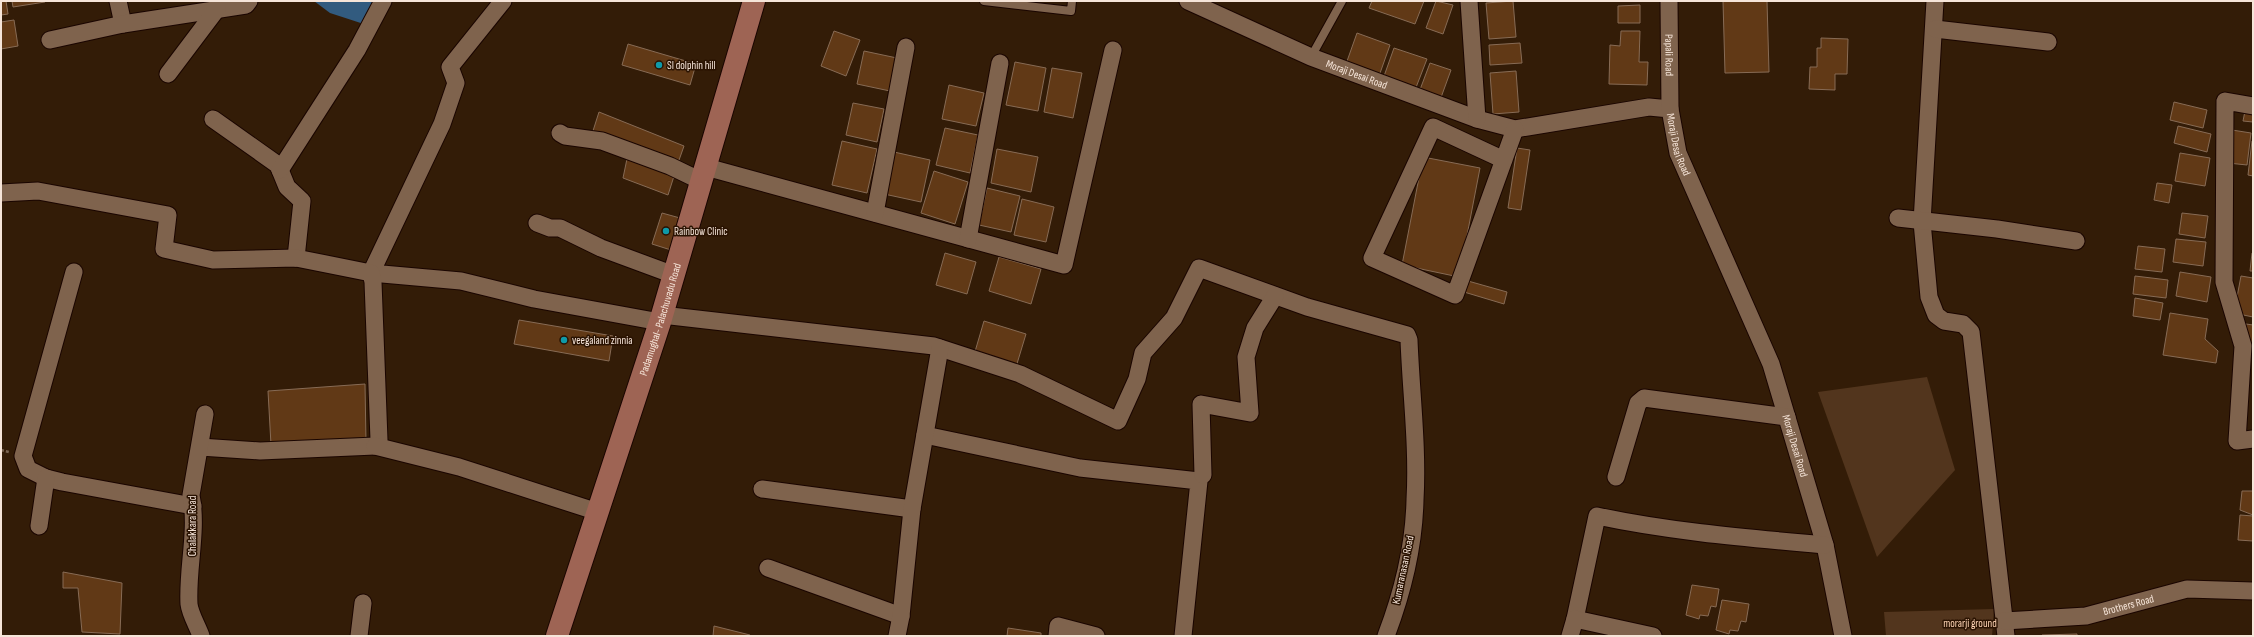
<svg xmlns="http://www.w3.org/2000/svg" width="2254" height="637" viewBox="0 0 2254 637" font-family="'Sofia Sans Condensed',sans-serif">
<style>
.green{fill:#52351d}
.water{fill:#325b7f}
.building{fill:#613916;stroke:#876b55}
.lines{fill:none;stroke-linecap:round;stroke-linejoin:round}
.lane-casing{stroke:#1a0500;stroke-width:10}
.street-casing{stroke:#1a0500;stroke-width:19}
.secondary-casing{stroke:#1a0500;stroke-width:24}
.path{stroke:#7a6553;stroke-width:2.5;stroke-dasharray:3 2;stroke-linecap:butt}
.lane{stroke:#7f634d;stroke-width:8}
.street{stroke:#7f634d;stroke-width:17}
.secondary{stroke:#9e6454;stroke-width:22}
.culture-dot{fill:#0f9aa8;stroke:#291201;stroke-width:1.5}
.labels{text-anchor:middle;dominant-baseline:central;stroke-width:3;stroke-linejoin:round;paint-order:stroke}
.street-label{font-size:11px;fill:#f6e5d9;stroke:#291201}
.poi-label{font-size:11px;fill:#f6e5d9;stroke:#291201;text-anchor:start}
.park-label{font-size:11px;fill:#ffd5b5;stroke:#291201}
</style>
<rect width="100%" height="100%" fill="#331c07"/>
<g class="green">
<polygon points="1927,377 1955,470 1877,557 1818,392"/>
<polygon points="1994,609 1992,636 1886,636 1884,612"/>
</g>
<polygon class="water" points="314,1 381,1 373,27 330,13"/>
<g class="building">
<polygon points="1,1 6,1 8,14 1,15"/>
<polygon points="12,1 45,1 45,2 13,7"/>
<polygon points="1372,1 1424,1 1415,24 1369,8"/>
<polygon points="1436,1 1453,5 1443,34 1426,28"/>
<polygon points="1513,1 1516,37 1489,39 1486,3"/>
<polygon points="1723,1 1767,1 1769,72 1725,73"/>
<polygon points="1640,5 1640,23 1618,23 1618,6"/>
<polygon points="14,20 18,46 1,49 1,22"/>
<polygon points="834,31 860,40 846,76 821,66"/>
<polygon points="1621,31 1640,31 1639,62 1648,62 1647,85 1609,84 1610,45 1620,46"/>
<polygon points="1357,33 1390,45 1379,76 1346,64"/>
<polygon points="1821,38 1848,39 1847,74 1835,74 1835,90 1809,89 1810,67 1817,67 1817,48 1821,48"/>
<polygon points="1520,43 1522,63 1490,65 1489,45"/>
<polygon points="628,44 696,64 690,85 622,65"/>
<polygon points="1394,48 1427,59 1415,90 1383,79"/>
<polygon points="864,51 897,58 890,91 857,84"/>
<polygon points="1015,62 1046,68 1038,111 1006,105"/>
<polygon points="1430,63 1451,70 1439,103 1418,95"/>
<polygon points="1052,68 1082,73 1073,118 1044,112"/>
<polygon points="1516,71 1519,112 1493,114 1490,73"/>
<polygon points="949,85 984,93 976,126 942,119"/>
<polygon points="2174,102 2207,110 2203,128 2170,120"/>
<polygon points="853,103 884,109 877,142 846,135"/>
<polygon points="2245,111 2253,112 2253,122 2243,121"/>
<polygon points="599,112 684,146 678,163 592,134"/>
<polygon points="2178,126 2211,134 2207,152 2174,143"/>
<polygon points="945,128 978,135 970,173 936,165"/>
<polygon points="2232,130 2251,133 2247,165 2228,163"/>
<polygon points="842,141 877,149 867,193 832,185"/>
<polygon points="2252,141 2253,141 2253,176 2248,175"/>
<polygon points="1517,148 1530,150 1521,210 1508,208"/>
<polygon points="997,149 1038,157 1031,192 991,183"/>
<polygon points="894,152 930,160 921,202 884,194"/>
<polygon points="2180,153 2210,158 2205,186 2175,181"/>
<polygon points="628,154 675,173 668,195 623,178"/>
<polygon points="1423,157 1480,168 1459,277 1402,265"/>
<polygon points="934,171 968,182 955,224 921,213"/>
<polygon points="2157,183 2172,185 2169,203 2154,200"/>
<polygon points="987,188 1020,196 1011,232 979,225"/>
<polygon points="1022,199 1054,207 1046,242 1014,235"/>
<polygon points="662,213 680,218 671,250 652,244"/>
<polygon points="2182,213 2208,216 2205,238 2179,234"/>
<polygon points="2176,239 2206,242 2203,266 2173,262"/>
<polygon points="2138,246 2165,249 2162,272 2135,269"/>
<polygon points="945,253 976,262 967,294 936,285"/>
<polygon points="2252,253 2253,253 2253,271 2250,271"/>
<polygon points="999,257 1041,269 1031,304 989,291"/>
<polygon points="2180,272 2211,277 2207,302 2176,296"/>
<polygon points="2135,276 2168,280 2166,298 2133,294"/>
<polygon points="2241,276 2253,278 2253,317 2234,313"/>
<polygon points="1468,281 1507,292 1504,304 1464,292"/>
<polygon points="2135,298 2163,303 2160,320 2133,316"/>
<polygon points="2170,313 2208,319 2205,339 2218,351 2216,363 2163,355"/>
<polygon points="519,320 613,336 609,361 514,344"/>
<polygon points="984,321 1026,334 1016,367 974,355"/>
<polygon points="2246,324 2253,325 2253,356 2244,337"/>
<polygon points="365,384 366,442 271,445 268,391"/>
<polygon points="2242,491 2253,491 2253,515 2240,510"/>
<polygon points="2240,515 2253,516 2253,541 2238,540"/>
<polygon points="63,572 122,583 120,634 82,632 78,588 63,588"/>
<polygon points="1692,585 1719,589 1716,607 1711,606 1708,616 1700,615 1699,619 1686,615"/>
<polygon points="1722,600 1749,604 1746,622 1741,621 1738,631 1730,630 1729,634 1716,630"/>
<polygon points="714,626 750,635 749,636 713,636"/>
<polygon points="1008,628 1041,633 1041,636 1007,636"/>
<polygon points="2077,634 2077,636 2042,636 2042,635"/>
</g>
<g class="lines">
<defs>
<g id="lane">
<polyline points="984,1 1071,11 1072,1"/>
<polyline points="1311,57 1342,1"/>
</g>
<g id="street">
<polyline points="118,1 123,24"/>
<polyline points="503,1 450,67 456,83 442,124 371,273 461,281 534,299 660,322"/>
<path id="s1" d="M1188,1L1311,57L1477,119L1515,129L1649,107L1670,109L1678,153L1771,364L1825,545L1843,636"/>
<polyline points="1469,1 1477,119"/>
<path id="s2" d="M1669,1L1670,109"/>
<polyline points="1935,1 1922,222 1929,297 1936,315 1944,321 1963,324 1971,332 2006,636"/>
<polyline points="1935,29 2048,42"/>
<polyline points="50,40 123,24 246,5 249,1"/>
<polyline points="168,74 217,9"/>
<polyline points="2253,106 2225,101 2224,282 2243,346 2237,441 2253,439"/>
<polyline points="213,119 278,165 287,187 302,201 296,258"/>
<polyline points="560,133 565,136 602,141 670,166 701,181"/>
<polyline points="1504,160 1433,127 1372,258 1455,295 1515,129"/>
<polyline points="706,167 1064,265 1113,50"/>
<polyline points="280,170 357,50 383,1"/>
<polyline points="1,193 38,191 168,215 164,249 213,260 296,258 371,273 373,282 379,440 375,446 260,451 200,447"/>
<polyline points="875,213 906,47"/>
<polyline points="1898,218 1997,229 2076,241"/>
<polyline points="537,223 550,228 560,228 601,248 674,275"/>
<polyline points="968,239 1000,63"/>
<polyline points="74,272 23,456 28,469 46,478 62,482 193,506"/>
<path d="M662,315L934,346L1020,374L1118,421L1137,379L1143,353L1174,318L1199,268L1307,307L1407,335L1409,340C1411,393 1418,447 1415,500C1414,545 1402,594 1386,636"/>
<polyline points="925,435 1080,468 1199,481 1183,636"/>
<polyline points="375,446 459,467 598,512"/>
<polyline points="1203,475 1201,404 1250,413 1246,357 1255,328 1275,296"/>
<polyline points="1616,477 1638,403 1644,398 1787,417"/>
<polyline points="762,489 912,509"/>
<polyline points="39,526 46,478"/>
<polyline points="768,568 901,616"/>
<path d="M1575,619L1597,516C1672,532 1748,538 1825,545"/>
<path id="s3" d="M2004,621L2086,616L2187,589L2253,591"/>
<path d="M201,636C198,627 190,614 189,604C187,568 198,531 191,495L205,414"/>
<polyline points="359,636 363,603"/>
<polyline points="897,636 901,616 912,509 940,348"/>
<polyline points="1057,636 1058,626 1096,636"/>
<polyline points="1570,636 1575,619 1653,636"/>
</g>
<g id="secondary">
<path id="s4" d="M557,636L660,322L754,1"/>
</g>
</defs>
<use href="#lane" class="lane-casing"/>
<use href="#street" class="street-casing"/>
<use href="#secondary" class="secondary-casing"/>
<polyline class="path" points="1,450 9,452"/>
<use href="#lane" class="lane"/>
<use href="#street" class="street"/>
<use href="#secondary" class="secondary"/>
</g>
<g class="culture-dot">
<circle cx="659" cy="65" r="4"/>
<circle cx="666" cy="231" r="4"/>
<circle cx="564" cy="340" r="4"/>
</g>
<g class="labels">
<g class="street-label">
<text stroke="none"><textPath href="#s2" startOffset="54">Papali Road</textPath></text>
<text stroke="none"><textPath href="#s1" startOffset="184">Moraji Desai Road</textPath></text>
<text stroke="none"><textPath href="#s1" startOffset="545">Moraji Desai Road</textPath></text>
<text stroke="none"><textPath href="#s4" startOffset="333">Padamughal- Palachuvadu Road</textPath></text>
<text stroke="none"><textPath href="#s1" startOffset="869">Moraji Desai Road</textPath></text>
<text transform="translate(192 526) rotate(-90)">Chalakkara Road</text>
<text transform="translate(1403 570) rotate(-78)">Kumaranasan Road</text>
<text stroke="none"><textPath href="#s3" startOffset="126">Brothers Road</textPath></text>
</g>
<g class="poi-label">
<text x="667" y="65">SI dolphin hill</text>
<text x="674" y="231">Rainbow Clinic</text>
<text x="572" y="340">veegaland zinnia</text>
</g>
<g class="park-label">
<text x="1970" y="623">morarji ground</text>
</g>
</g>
<rect width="2254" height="637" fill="none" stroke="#f6e5d9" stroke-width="4"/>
</svg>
